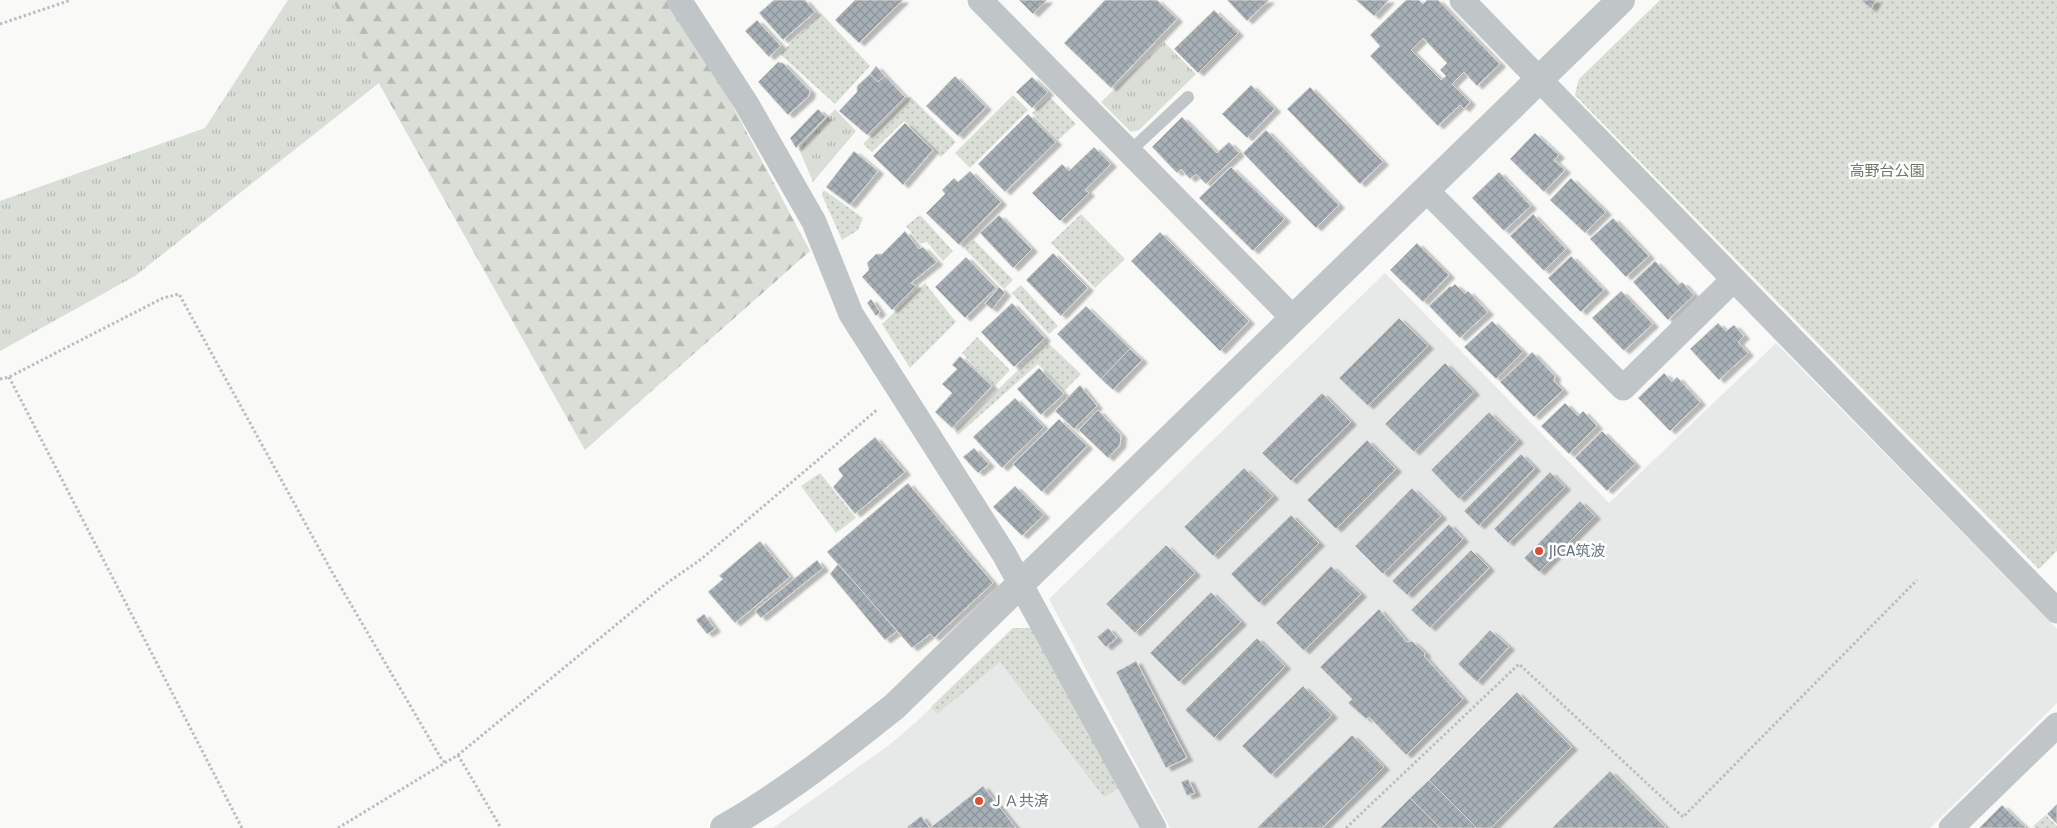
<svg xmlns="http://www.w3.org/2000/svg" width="2057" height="828" viewBox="0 0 2057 828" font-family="Cabin,'Noto Sans JP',sans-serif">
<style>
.built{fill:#e7e8e8}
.grass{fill:url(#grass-tufts)}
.forest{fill:url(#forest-firs)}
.park{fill:url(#park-dots)}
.building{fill:url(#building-cross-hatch);stroke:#dbdad9;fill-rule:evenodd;filter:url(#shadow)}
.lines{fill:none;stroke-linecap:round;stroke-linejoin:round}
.path{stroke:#bbbec0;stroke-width:3;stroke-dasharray:2.5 2.5;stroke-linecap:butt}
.service{stroke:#c0c5c8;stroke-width:12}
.minor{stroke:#c0c5c8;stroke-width:25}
.tertiary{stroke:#c0c5c8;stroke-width:28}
.poi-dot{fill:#db4e34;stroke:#fff;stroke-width:2}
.labels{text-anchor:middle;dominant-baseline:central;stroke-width:5;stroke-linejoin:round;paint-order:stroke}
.park-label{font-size:15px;fill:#697864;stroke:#fff}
.poi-label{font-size:15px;fill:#657680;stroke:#fff;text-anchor:start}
</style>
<defs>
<pattern id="grass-tufts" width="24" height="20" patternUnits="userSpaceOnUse" patternTransform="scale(1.25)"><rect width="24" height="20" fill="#d9ded6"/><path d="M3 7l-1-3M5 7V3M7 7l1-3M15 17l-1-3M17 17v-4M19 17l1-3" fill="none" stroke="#b4b9b3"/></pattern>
<pattern id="forest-firs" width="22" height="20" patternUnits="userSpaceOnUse" patternTransform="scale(1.25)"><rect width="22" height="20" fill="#d9ded6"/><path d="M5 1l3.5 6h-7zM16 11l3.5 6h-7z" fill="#b4b9b3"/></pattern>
<pattern id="park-dots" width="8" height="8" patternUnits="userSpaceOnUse" patternTransform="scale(1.25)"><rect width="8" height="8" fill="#d9ded6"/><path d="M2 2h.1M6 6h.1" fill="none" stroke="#b4b9b3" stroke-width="1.8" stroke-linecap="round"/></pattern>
<pattern id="building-cross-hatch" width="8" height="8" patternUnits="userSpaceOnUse" patternTransform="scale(1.25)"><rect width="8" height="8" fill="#a7b0b6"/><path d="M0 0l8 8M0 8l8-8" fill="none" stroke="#8c9499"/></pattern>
<filter id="shadow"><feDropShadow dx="5.5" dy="3" stdDeviation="1" flood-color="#0004"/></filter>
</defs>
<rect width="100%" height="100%" fill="#f9f9f7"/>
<g class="built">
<polygon points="1385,273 1609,503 1776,343 2057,629 2057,703 1930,828 1170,828 1049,599"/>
<polygon points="1013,628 1035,628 1140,828 773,828 889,745 916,722"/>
</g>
<g class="grass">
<polygon points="288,0 332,0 379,83 135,276 0,351 0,201 205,128"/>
<polygon points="1164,42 1196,74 1139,130 1131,132 1101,102"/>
<polygon points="835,109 856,131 813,182 799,149"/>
</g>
<polygon class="forest" points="332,0 676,0 810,251 585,450"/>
<g class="park">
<polygon points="1660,0 2057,0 2057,551 2039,569 1575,95 1579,79"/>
<polygon points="821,13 870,66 835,104 780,54"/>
<polygon points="1013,95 1028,110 970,168 955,153"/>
<polygon points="910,96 956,142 941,157 904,121 872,152 863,144"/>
<polygon points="1050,97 1076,124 1058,140 1032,113"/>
<polygon points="824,190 863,218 858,230 842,240 822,195"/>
<polygon points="1081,214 1125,259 1095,288 1051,243"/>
<polygon points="920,215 953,251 943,261 927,242 920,243 906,226"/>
<polygon points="974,240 1013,280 1004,289 965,249"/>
<polygon points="925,283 956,322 910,368 882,324"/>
<polygon points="1021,285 1058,326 1049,334 1012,293"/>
<polygon points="977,337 1010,370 995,386 962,353"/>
<polygon points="1047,342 1081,374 1064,391 1038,364 958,435 955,431"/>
<polygon points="820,473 856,518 836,533 801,486"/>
<polygon points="1013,628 1035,628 1119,788 1104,797 1000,662 937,714 931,707"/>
<polygon points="2046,815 2057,826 2057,828 2035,828 2033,826"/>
</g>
<g class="building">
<polygon points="774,0 805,0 815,12 783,40 759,13"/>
<polygon points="855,0 903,0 859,43 835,20"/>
<polygon points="1019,0 1047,0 1033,14"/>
<polygon points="1105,0 1157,0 1177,19 1111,88 1064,43"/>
<polygon points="1227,0 1269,0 1247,21"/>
<polygon points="1356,0 1389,0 1374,16"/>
<path d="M1406,0H1419L1423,4L1427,0H1438L1500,64L1477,86L1464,72L1452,84L1470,102L1464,109L1460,105L1438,126L1370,56L1380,46L1370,35ZM1423,38L1447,63L1440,70L1446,76L1441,80L1411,50Z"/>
<polygon points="1861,0 1876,0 1871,9"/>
<polygon points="1214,10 1238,33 1198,73 1174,49"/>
<polygon points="757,20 781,46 769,57 745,31"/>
<polygon points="778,62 783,63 810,91 809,96 788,115 758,82"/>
<polygon points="876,66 885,76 878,82 870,74"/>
<polygon points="870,74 878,82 885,76 905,97 867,135 839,111 857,92 857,86"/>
<polygon points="955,76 986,107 958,136 926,106"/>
<polygon points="1032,77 1048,92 1032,108 1016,92"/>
<polygon points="1251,85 1275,109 1247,138 1222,114"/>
<polygon points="1310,87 1383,162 1360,184 1287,109"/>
<polygon points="818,109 826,117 796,148 790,138"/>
<polygon points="1028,114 1056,142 1005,192 978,164"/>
<polygon points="1182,117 1217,153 1229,142 1239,153 1206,184 1196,174 1190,179 1181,169 1177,173 1152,147"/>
<polygon points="905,123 933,150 903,185 873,156"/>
<polygon points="1266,130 1339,205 1316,228 1243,153"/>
<polygon points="1535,133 1559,155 1554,160 1565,170 1544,192 1510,159"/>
<polygon points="1094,147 1111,164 1085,190 1089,193 1060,221 1032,193 1062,164 1069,171"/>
<polygon points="854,151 878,171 850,205 826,187"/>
<polygon points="1231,167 1285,219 1253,251 1199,198"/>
<polygon points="970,171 1001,202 959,245 926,213 945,194 942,190 954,178 958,182"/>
<polygon points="1499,172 1531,206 1504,231 1472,198"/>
<polygon points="1571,178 1606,212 1585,233 1550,200"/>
<polygon points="1533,214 1566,249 1544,271 1510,236"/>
<polygon points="999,215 1032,249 1013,268 980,233"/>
<polygon points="1613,218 1649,256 1626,277 1590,239"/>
<polygon points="905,231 919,249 923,247 937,262 911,283 916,286 892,310 862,277 869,270 867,263 876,254 882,254"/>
<polygon points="1160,232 1249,321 1220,351 1131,261"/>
<polygon points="1417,243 1449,275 1423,302 1390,270"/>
<polygon points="1053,253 1088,288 1061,316 1026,280"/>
<polygon points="1571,256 1604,290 1581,312 1548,278"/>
<polygon points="966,257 996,288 965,318 935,287"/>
<polygon points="1655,261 1678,285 1682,282 1694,295 1668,320 1633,282"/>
<polygon points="1455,284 1465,294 1468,291 1488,312 1460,338 1429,306 1450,286 1452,287"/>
<polygon points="999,287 1005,293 992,309 985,304"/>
<polygon points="1621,291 1653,324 1624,351 1592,318"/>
<polygon points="871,299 880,312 876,316 867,303"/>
<polygon points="1012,303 1045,338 1014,367 981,332"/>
<polygon points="1086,306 1130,349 1101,379 1057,334"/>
<polygon points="1399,318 1428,346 1368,406 1339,378"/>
<polygon points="1492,321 1523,352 1496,379 1464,347"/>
<polygon points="1718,323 1726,331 1734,325 1744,336 1738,342 1748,353 1719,380 1690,349"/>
<polygon points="1130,349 1142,360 1113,390 1101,379"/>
<polygon points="1532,352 1555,376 1554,381 1563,390 1534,417 1500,382"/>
<polygon points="960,356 992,386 952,428 935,412 952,393 942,384 957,369 952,365"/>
<polygon points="1445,363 1474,392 1414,452 1385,424"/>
<polygon points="1039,368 1064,394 1041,415 1017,389"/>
<polygon points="1664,373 1672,382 1677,377 1700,402 1670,431 1638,398"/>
<polygon points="1080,385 1097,406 1074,429 1055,411"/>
<polygon points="1322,393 1351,422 1291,481 1262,453"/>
<polygon points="1015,398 1044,427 1002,468 973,437"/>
<polygon points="1565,403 1578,416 1583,411 1597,426 1569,454 1541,426"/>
<polygon points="1098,410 1121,435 1120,445 1108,458 1079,430"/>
<polygon points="1489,412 1518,440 1459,499 1431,470"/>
<polygon points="1059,419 1087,446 1042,492 1013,464"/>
<polygon points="1602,431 1635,464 1607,491 1575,458"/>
<polygon points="875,437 905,472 855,514 833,487 843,476 838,469"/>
<polygon points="1367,440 1396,469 1336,529 1307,500"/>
<polygon points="974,448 989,464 978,473 963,457"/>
<polygon points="1521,454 1535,468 1479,526 1464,511"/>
<polygon points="1244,468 1273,496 1213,556 1184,527"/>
<polygon points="1550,472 1565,487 1508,543 1494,529"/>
<polygon points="908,483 993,583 934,638 930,634 912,648 827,552"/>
<polygon points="1015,486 1044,515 1022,536 993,507"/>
<polygon points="1412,488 1441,516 1383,574 1355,546"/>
<polygon points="1580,501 1595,516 1539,572 1524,558"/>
<polygon points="1291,515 1319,543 1259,603 1231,574"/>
<polygon points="1449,524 1463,539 1407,595 1392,581"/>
<polygon points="760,541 790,577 735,623 708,592 723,579 719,576"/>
<polygon points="1166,545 1195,573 1135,633 1106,604"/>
<polygon points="1471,550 1489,568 1430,628 1411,610"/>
<polygon points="817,560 823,568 761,618 755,611"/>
<polygon points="838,564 897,631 885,640 830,574"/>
<polygon points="1331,566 1361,594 1304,651 1276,623"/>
<polygon points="1211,592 1241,622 1179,682 1150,653"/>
<polygon points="1379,609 1407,642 1412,641 1425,653 1424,656 1463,699 1406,755 1369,717 1366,719 1348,703 1352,699 1320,667"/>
<polygon points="704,614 715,629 707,634 696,620"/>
<polygon points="1108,628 1117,638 1106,647 1097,637"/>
<polygon points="1490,630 1509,647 1477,682 1458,664"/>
<polygon points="1257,638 1285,666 1214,738 1185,710"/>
<polygon points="1136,661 1187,758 1166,768 1116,672"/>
<polygon points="1303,686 1332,715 1271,775 1242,746"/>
<polygon points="1517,692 1572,747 1491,828 1477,828 1429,780"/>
<polygon points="1352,735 1384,767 1322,828 1257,828"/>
<polygon points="1610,771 1666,828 1552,828"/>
<polygon points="1188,779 1195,793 1187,796 1181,782"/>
<polygon points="1429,780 1477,828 1440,828 1410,798"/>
<polygon points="983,786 1016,828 908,828 907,827 921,816 930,828"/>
<polygon points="1410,798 1440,828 1380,828"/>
<polygon points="2057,804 2057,824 2047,814"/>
<polygon points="2002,805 2026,828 1979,828"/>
</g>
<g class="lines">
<g class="path">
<polyline points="0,24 71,0"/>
<polyline points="9,377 242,828"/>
<polyline points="0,379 9,377 163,298 179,294 332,572 442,760 446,763"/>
<polyline points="458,755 501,828"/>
<polyline points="338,828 458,755 667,583 700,560 878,409"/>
<polyline points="1346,828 1519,664 1683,817 1917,580"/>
</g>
<polyline class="service" points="1129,152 1188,97"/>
<g class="minor">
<polyline points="679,0 746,103 814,222 851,314 1004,554 1154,828"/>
<polyline points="980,0 1293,318"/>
<polyline points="1462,0 2057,611"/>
<polyline points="1427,191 1623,388 1733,280"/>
<polyline points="1951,828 2057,725"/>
</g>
<path class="tertiary" d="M724,828C785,793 840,750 895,706L1621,0"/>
</g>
<g class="poi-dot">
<circle cx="1539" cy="551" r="5"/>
<circle cx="979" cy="801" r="5"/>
</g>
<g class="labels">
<g class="park-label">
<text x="1887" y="171">高野台公園</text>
</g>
<g class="poi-label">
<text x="1549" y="551">JICA筑波</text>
<text x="989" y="801">ＪＡ共済</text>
</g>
</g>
</svg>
